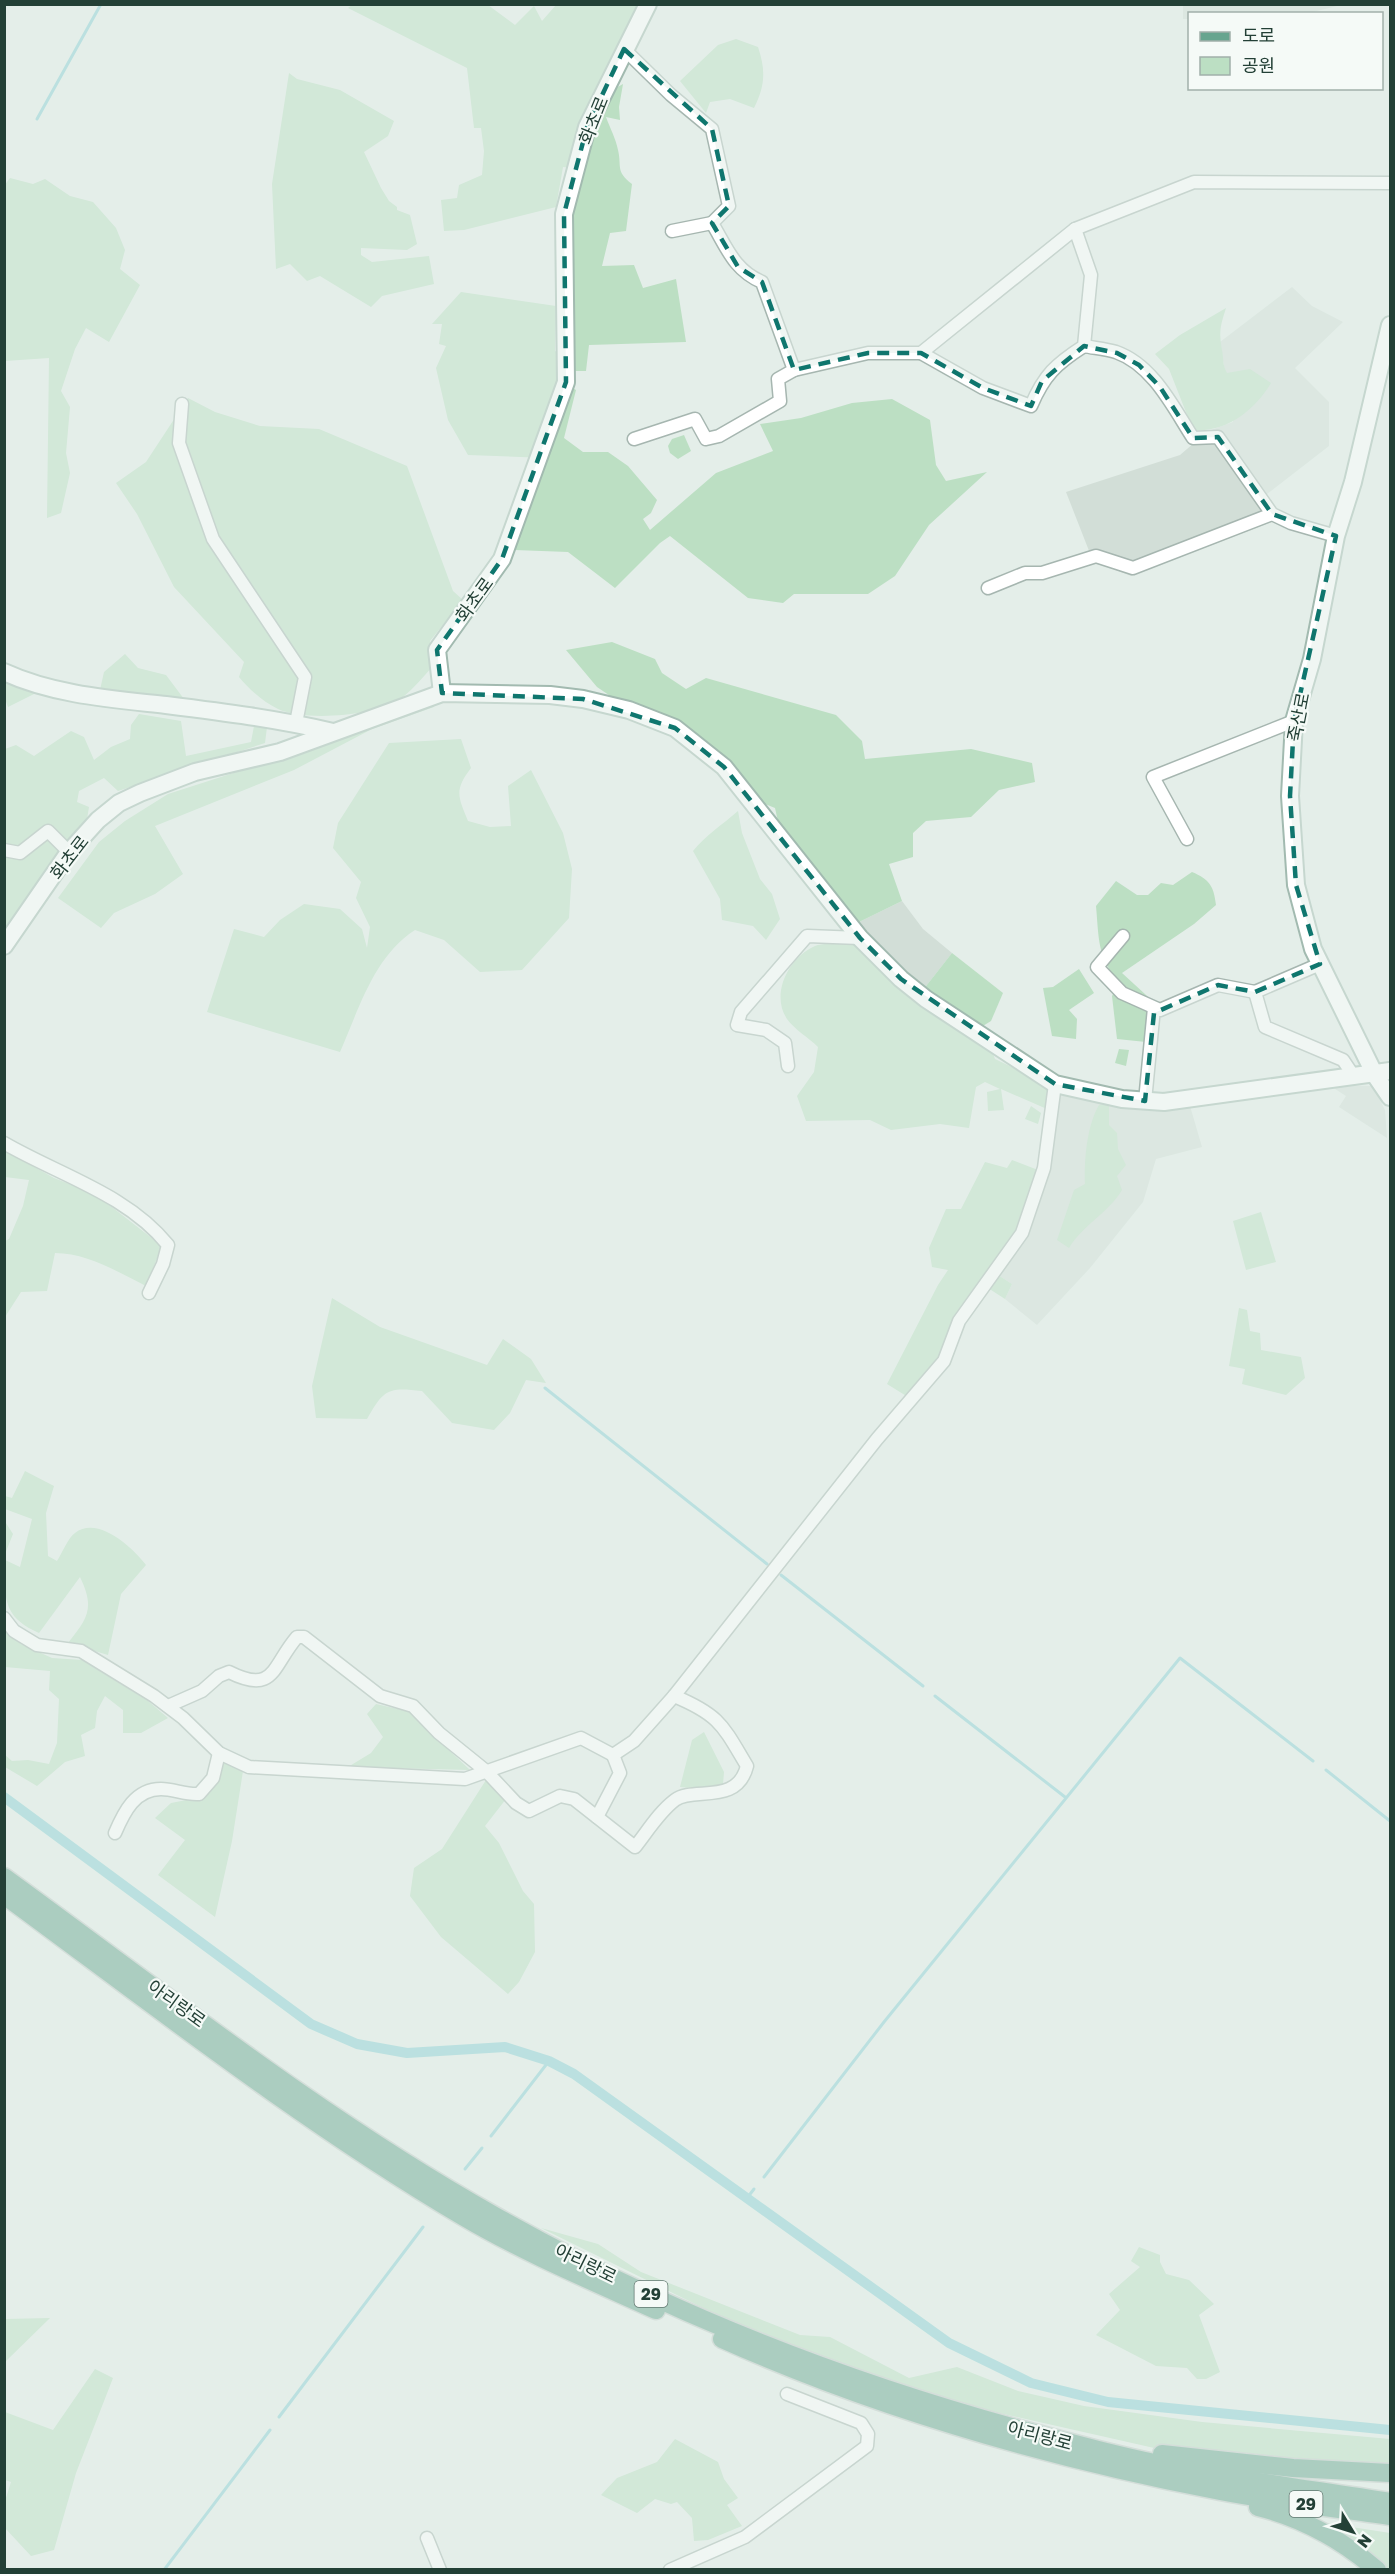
<svg xmlns="http://www.w3.org/2000/svg" width="1395" height="2574" viewBox="0 0 1395 2574" font-family="'Golos Text','Noto Sans KR',sans-serif">
<style>
.built{fill:#d2ded7}
.green{fill:#bcdfc3}
.lines{fill:none;stroke-linecap:round;stroke-linejoin:round}
.stream{stroke:#8bcfd4;stroke-width:3}
.canal{stroke:#8bcfd4;stroke-width:10}
.street-casing{stroke:#a6b6b0;stroke-width:15}
.secondary-casing{stroke:#a2bab0;stroke-width:20}
.primary-casing{stroke:#c1cac7;stroke-width:21}
.street{stroke:#fff;stroke-width:12}
.secondary{stroke:#fff;stroke-width:16}
.primary{stroke:#67a58f;stroke-width:18}
.marked{fill:none;stroke:#0f766e;stroke-width:4.5;stroke-dasharray:12 8;stroke-linejoin:round}
.labels{text-anchor:middle;dominant-baseline:central;stroke-width:4.5;stroke-linejoin:round;paint-order:stroke}
.shield{fill:#f5faf7;stroke:#627870;stroke-width:1.5}
.shield-label{font-size:16px;font-weight:bold;fill:#234036}
.street-label{font-size:18px;fill:#234036;stroke:#f5faf7}
</style>
<rect width="100%" height="100%" fill="#e4eee9"/>
<g class="built">
<polygon points="1345,4 1309,13 1190,14 1189,19 1183,19 1183,5"/>
<polygon points="1292,287 1312,306 1343,322 1295,368 1329,402 1329,446 1267,494 1274,521 1131,576 1093,561 1066,492 1180,455 1208,431 1233,422 1220,342"/>
<polygon points="902,901 923,929 952,953 923,990 877,949 859,922"/>
<polygon points="1329,1085 1373,1086 1385,1110 1387,1138 1339,1107 1346,1096"/>
<polygon points="1057,1093 1190,1106 1202,1147 1156,1159 1143,1202 1090,1268 1037,1325 1005,1299 1012,1284 998,1275 1024,1237"/>
</g>
<g class="green">
<path d="M353,4L488,5L515,25L534,6L542,21L556,5H639L594,132L614,89L623,84L619,107L620,120L606,117C610,128 616,139 618,150C622,167 615,171 632,184L626,231L610,233L602,266L634,265L643,288L676,279L686,342L589,345L586,371H571L569,248L579,169L563,167L556,207L464,230L444,231L441,200L457,198L459,185L482,175L484,151L481,128H474L467,68L348,8Z"/>
<path d="M736,39L758,47C766,71 765,86 754,108L730,99L710,102L706,113L680,81L718,45Z"/>
<polygon points="289,73 297,79 340,90 394,121 388,136 364,152 381,188 389,201 397,207 397,210 410,215 417,244 407,250 361,248 361,255 372,262 429,256 434,284 382,296 371,307 320,276 307,281 290,264 276,269 272,184"/>
<polygon points="10,178 33,184 45,179 70,196 93,202 116,228 125,250 120,269 140,285 109,342 86,328 75,349 61,391 70,407 66,453 70,473 61,513 47,518 49,358 5,361 4,186"/>
<polygon points="461,292 556,306 555,351 562,354 562,381 576,390 564,438 583,452 608,452 628,466 657,500 651,513 643,519 650,530 716,473 773,451 760,424 801,418 852,403 892,399 930,420 936,465 946,481 987,472 929,525 895,576 868,594 794,594 783,603 748,598 670,536 660,543 615,588 568,552 515,550 546,458 468,455 448,420 436,368 446,346 439,344 442,324 432,324"/>
<path d="M1226,308C1220,327 1219,331 1222,350C1224,360 1222,364 1227,373L1250,369L1271,383C1255,410 1226,433 1193,430L1169,369L1155,354L1180,335Z"/>
<path d="M188,398L215,412L260,426L319,429L407,466L453,591L463,600L430,641L432,667C423,677 414,688 403,697C378,716 306,722 278,709C263,702 249,689 239,677L244,662L174,587L137,514L116,483L146,462Z"/>
<polygon points="684,435 691,451 678,459 670,453 668,446 672,439"/>
<polygon points="612,642 655,659 662,673 686,689 706,678 836,715 862,741 865,759 971,749 1032,763 1035,782 999,790 971,817 926,821 913,833 913,857 889,864 902,901 859,922 779,826 775,808 733,791 706,744 677,741 597,687 566,650"/>
<polygon points="125,654 138,668 166,675 184,699 174,700 100,690 104,672"/>
<polygon points="5,679 36,693 8,707 5,699"/>
<polygon points="434,701 434,707 372,729 294,770 155,826 183,874 155,894 114,913 101,928 58,898 99,842 125,821 168,794 321,745"/>
<polygon points="139,714 181,721 186,756 251,742 254,726 267,727 265,743 118,791 104,778 79,791 77,802 89,807 87,819 61,849 5,940 5,749 16,745 34,756 71,731 84,737 94,760 111,747 130,739 131,725"/>
<path d="M461,739L471,768C454,790 458,797 468,821L490,827L511,826L508,786L531,770L563,833L572,869L569,918L522,970L480,972L444,940L415,930C374,956 359,1009 340,1052L207,1012L234,929L264,937L280,920L304,904L340,909L362,929L367,948L370,927L356,898L361,882L333,848L338,823L389,743Z"/>
<path d="M738,811L742,833L760,879L772,894L780,919L766,940L753,926L722,920L720,899L693,851C706,835 722,825 738,811Z"/>
<path d="M1192,872C1209,879 1214,886 1216,905L1194,924L1122,973L1158,1006L1146,1042L1117,1039L1112,996L1119,982C1097,957 1099,938 1096,906L1116,881L1137,895H1148L1161,883L1173,885Z"/>
<path d="M856,943L895,969L890,980L992,1051L995,1059L1051,1086L1047,1109L1001,1089L1004,1110L988,1111L987,1092L1000,1089L985,1082L976,1087L969,1128L940,1124L891,1130L870,1120L806,1121L797,1096L814,1072L818,1047C809,1038 794,1029 787,1019C770,994 789,957 815,946C826,942 844,944 856,943Z"/>
<polygon points="952,953 1003,993 991,1021 978,1029 923,990"/>
<polygon points="1079,969 1094,993 1069,1010 1077,1019 1076,1039 1052,1036 1043,988 1053,987"/>
<polygon points="1119,1049 1129,1050 1126,1066 1115,1063"/>
<path d="M1109,1104V1125L1117,1133L1118,1149L1126,1165L1117,1176L1122,1190C1108,1213 1083,1225 1069,1248L1057,1240L1074,1190L1085,1184C1084,1160 1087,1125 1099,1105Z"/>
<polygon points="1031,1106 1041,1113 1038,1124 1025,1119"/>
<path d="M4,1150L54,1178L95,1194L162,1246L146,1286C118,1272 87,1253 55,1253L47,1291L21,1292L5,1317V1241L9,1239L23,1206L29,1180L5,1177Z"/>
<polygon points="1012,1160 1038,1170 1020,1226 1002,1255 964,1304 941,1358 908,1397 887,1384 938,1285 948,1270 932,1267 929,1248 946,1209 961,1209 985,1162 1007,1168"/>
<polygon points="1261,1212 1276,1262 1246,1270 1233,1221"/>
<polygon points="998,1275 1012,1284 1005,1299 988,1288"/>
<path d="M332,1298L380,1327L487,1365L503,1339L531,1359L546,1383L526,1380L510,1413L494,1430L452,1423L422,1391C388,1387 384,1389 367,1419L316,1418L312,1386Z"/>
<polygon points="1239,1308 1247,1310 1250,1331 1260,1333 1261,1350 1301,1357 1305,1378 1286,1395 1242,1384 1245,1369 1229,1366"/>
<path d="M25,1471L54,1486L46,1513L48,1556L57,1561C62,1553 68,1538 75,1533C98,1515 133,1548 146,1565L121,1594L108,1655L68,1643C88,1618 95,1608 80,1577L39,1633C1,1616 5,1597 5,1560L20,1567L32,1519L5,1509V1496L12,1498Z"/>
<polygon points="4,1520 13,1534 5,1554 4,1554"/>
<polygon points="4,1631 21,1644 52,1658 82,1660 148,1701 168,1718 141,1733 123,1733 123,1710 105,1696 97,1711 95,1728 81,1735 85,1756 65,1762 37,1786 5,1767 5,1755 12,1761 28,1760 49,1764 57,1743 59,1699 49,1690 50,1671 5,1667"/>
<polygon points="376,1704 411,1712 419,1722 470,1770 348,1767 371,1753 383,1737 367,1714"/>
<polygon points="704,1732 724,1772 723,1784 700,1789 680,1787 692,1740"/>
<polygon points="224,1763 243,1771 232,1841 215,1917 158,1875 185,1840 155,1818 171,1803 207,1796"/>
<polygon points="486,1780 506,1799 485,1826 499,1843 523,1891 534,1904 535,1952 519,1982 508,1994 441,1937 410,1896 414,1868 442,1849"/>
<polygon points="541,2228 598,2244 641,2272 800,2335 830,2337 909,2378 957,2367 1018,2391 1084,2406 1202,2422 1390,2439 1390,2469 1163,2450 968,2406 890,2385 760,2336"/>
<polygon points="1139,2247 1160,2255 1160,2262 1166,2274 1189,2280 1214,2304 1199,2315 1220,2372 1206,2379 1197,2379 1187,2368 1156,2366 1096,2335 1120,2310 1109,2294 1140,2267 1131,2261"/>
<polygon points="50,2318 5,2362 5,2319"/>
<polygon points="95,2369 113,2378 76,2473 54,2550 31,2556 5,2528 5,2501 11,2482 5,2480 5,2412 53,2430"/>
<polygon points="675,2439 718,2462 724,2479 738,2498 727,2505 742,2526 708,2540 694,2541 692,2518 677,2502 671,2504 655,2499 637,2513 601,2495 617,2478 657,2462"/>
<polygon points="1313,2521 1390,2533 1390,2569 1387,2569 1355,2543"/>
</g>
<g class="lines">
<g class="stream">
<polyline points="37,119 101,4"/>
<polyline points="545,1388 767,1564"/>
<polyline points="781,1575 923,1686"/>
<polyline points="935,1696 1065,1797"/>
<polyline points="1326,1770 1390,1821"/>
<polyline points="491,2136 549,2061"/>
<polyline points="465,2169 482,2148"/>
<polyline points="764,2177 884,2022 1180,1658 1313,1761"/>
<polyline points="747,2198 754,2189"/>
<polyline points="279,2417 423,2227"/>
<polyline points="164,2570 270,2430"/>
</g>
<polyline class="canal" points="4,1797 311,2024 357,2044 407,2053 505,2047 549,2061 574,2074 949,2343 1031,2383 1108,2402 1390,2430"/>
<defs>
<g id="street">
<path d="M624,49L671,95L712,129L729,206L712,223C727,248 734,270 762,282L794,370L868,353H921L1075,229L1194,182L1390,183"/>
<polyline points="672,231 712,223"/>
<path d="M1084,346C1094,348 1106,349 1116,352C1153,365 1173,407 1193,438L1218,437L1272,514L1291,523L1336,536"/>
<path d="M921,353L983,388L1031,406C1044,375 1056,364 1084,346L1091,275L1075,229"/>
<polyline points="182,404 179,443 213,539 305,677 296,723"/>
<polyline points="634,439 695,419 706,439 719,436 780,401 778,379 794,370"/>
<polyline points="988,588 1025,573 1042,573 1096,556 1133,568 1272,514"/>
<polyline points="1187,839 1153,777 1294,721"/>
<polyline points="4,850 20,853 48,831 69,852"/>
<polyline points="1123,936 1097,967 1122,993 1160,1010 1218,985 1255,992"/>
<polyline points="1320,964 1255,992 1265,1027 1343,1060 1353,1075"/>
<polyline points="788,1066 785,1043 766,1030 737,1025 741,1012 807,936 860,938"/>
<polyline points="1145,1101 1154,1008"/>
<path d="M4,1143C59,1175 127,1194 168,1245L163,1264L149,1293"/>
<polyline points="4,1618 14,1631 37,1645 81,1651 154,1696 183,1718 219,1753 249,1767 465,1779 581,1738 613,1755 634,1741 674,1696 877,1439 944,1361 959,1321 1022,1233 1044,1168 1055,1084"/>
<path d="M168,1706L202,1691L219,1676L229,1672C275,1695 272,1666 297,1637H304L380,1696L413,1706L439,1733L486,1771L516,1803L529,1811L560,1796L574,1799L635,1847C647,1832 659,1812 675,1800C693,1786 737,1806 747,1766C723,1726 720,1715 674,1696"/>
<polyline points="597,1817 620,1773 613,1755"/>
<path d="M115,1833C124,1812 135,1789 161,1789C174,1789 185,1795 199,1794L213,1778L219,1753"/>
<polyline points="427,2538 440,2570"/>
<polyline points="670,2570 745,2537 867,2446 868,2434 861,2423 787,2394"/>
</g>
<g id="secondary">
<polyline points="1390,325 1353,482 1336,536 1312,659 1294,721 1290,796 1296,885 1313,949 1375,1075 1390,1097"/>
<path d="M4,672C54,695 112,699 166,705C222,712 278,719 333,732"/>
<polyline points="442,693 437,650 502,559 566,382 564,214 587,127 648,4"/>
<polyline points="4,946 69,852 98,820 119,803 140,793 195,772 280,752 442,693 550,695 583,699 629,710 675,728 724,767 860,938 901,979 926,999 1055,1084 1122,1099 1164,1102 1390,1071"/>
</g>
<g id="primary">
<path d="M4,1877C165,1994 322,2119 495,2216C661,2310 842,2381 1026,2431C1078,2445 1130,2459 1184,2469C1252,2482 1322,2491 1390,2502"/>
<path d="M4,1895C155,2006 303,2122 464,2217C525,2253 592,2281 656,2310"/>
<path d="M722,2339C881,2410 1050,2458 1220,2491C1276,2502 1334,2508 1390,2516"/>
<polyline points="1162,2454 1293,2468 1390,2473"/>
<path d="M1258,2507C1303,2518 1342,2540 1377,2570"/>
</g>
</defs>
<use href="#street" class="street-casing"/>
<use href="#secondary" class="secondary-casing"/>
<use href="#primary" class="primary-casing"/>
<use href="#street" class="street"/>
<use href="#secondary" class="secondary"/>
<use href="#primary" class="primary"/>
</g>
<path d="M0 0H1395V2574H0ZM624,49L712,129L729,206L712,223L738,267L762,282L794,370L868,353H921L983,388L1031,406L1042,381L1084,346L1117,353L1139,365L1160,387L1193,438L1218,437L1272,514L1336,536L1294,721L1290,796L1296,885L1320,964L1255,992L1218,985L1154,1013L1145,1101L1055,1084L901,979L860,938L724,767L675,728L583,699L442,693L437,650L502,559L566,382L564,214L587,127Z" fill="#e4eee9" fill-opacity=".55" fill-rule="evenodd"/>
<path class="marked" d="M624,49L712,129L729,206L712,223L738,267L762,282L794,370L868,353H921L983,388L1031,406L1042,381L1084,346L1117,353L1139,365L1160,387L1193,438L1218,437L1272,514L1336,536L1294,721L1290,796L1296,885L1320,964L1255,992L1218,985L1154,1013L1145,1101L1055,1084L901,979L860,938L724,767L675,728L583,699L442,693L437,650L502,559L566,382L564,214L587,127Z"/>
<g class="labels">
<g class="shield">
<rect x="634.5" y="2281" width="33" height="26" rx="4.5"/>
<rect x="1289.5" y="2491" width="33" height="26" rx="4.5"/>
</g>
<g class="shield-label">
<text x="651" y="2294">29</text>
<text x="1306" y="2504">29</text>
</g>
<g class="street-label">
<text transform="translate(593 120) rotate(-68)">화초로</text>
<text transform="translate(474 599) rotate(-54)">화초로</text>
<text transform="translate(1298 717) rotate(-79)">죽산로</text>
<text transform="translate(69 857) rotate(-52)">화초로</text>
<text transform="translate(177 2003) rotate(36)">아리랑로</text>
<text transform="translate(586 2263) rotate(26)">아리랑로</text>
<text transform="translate(1040 2435) rotate(15)">아리랑로</text>
</g>
</g>
<rect width="1395" height="2574" fill="none" stroke="#234036" stroke-width="12"/>
<rect x="1188" y="12" width="195" height="78" fill="#f5faf7" stroke="#a1b0aa" stroke-width="1.5"/>
<rect x="1200" y="32" width="30" height="9" fill="#67a58f" stroke="#a1b0aa" stroke-width="1.5"/>
<text x="1242" y="42" font-size="18" fill="#234036">도로</text>
<rect x="1200" y="57" width="30" height="18" fill="#bcdfc3" stroke="#a1b0aa" stroke-width="1.5"/>
<text x="1242" y="72" font-size="18" fill="#234036">공원</text>
<g transform="translate(1353 2532) rotate(128)" stroke="#f5faf7" stroke-width="4.5" paint-order="stroke">
<path d="M0-4.5L10 22L0 15L-10 22Z" fill="#234036"/>
<text y="-9" font-size="16" font-weight="bold" text-anchor="middle" fill="#234036">N</text>
</g>
</svg>
